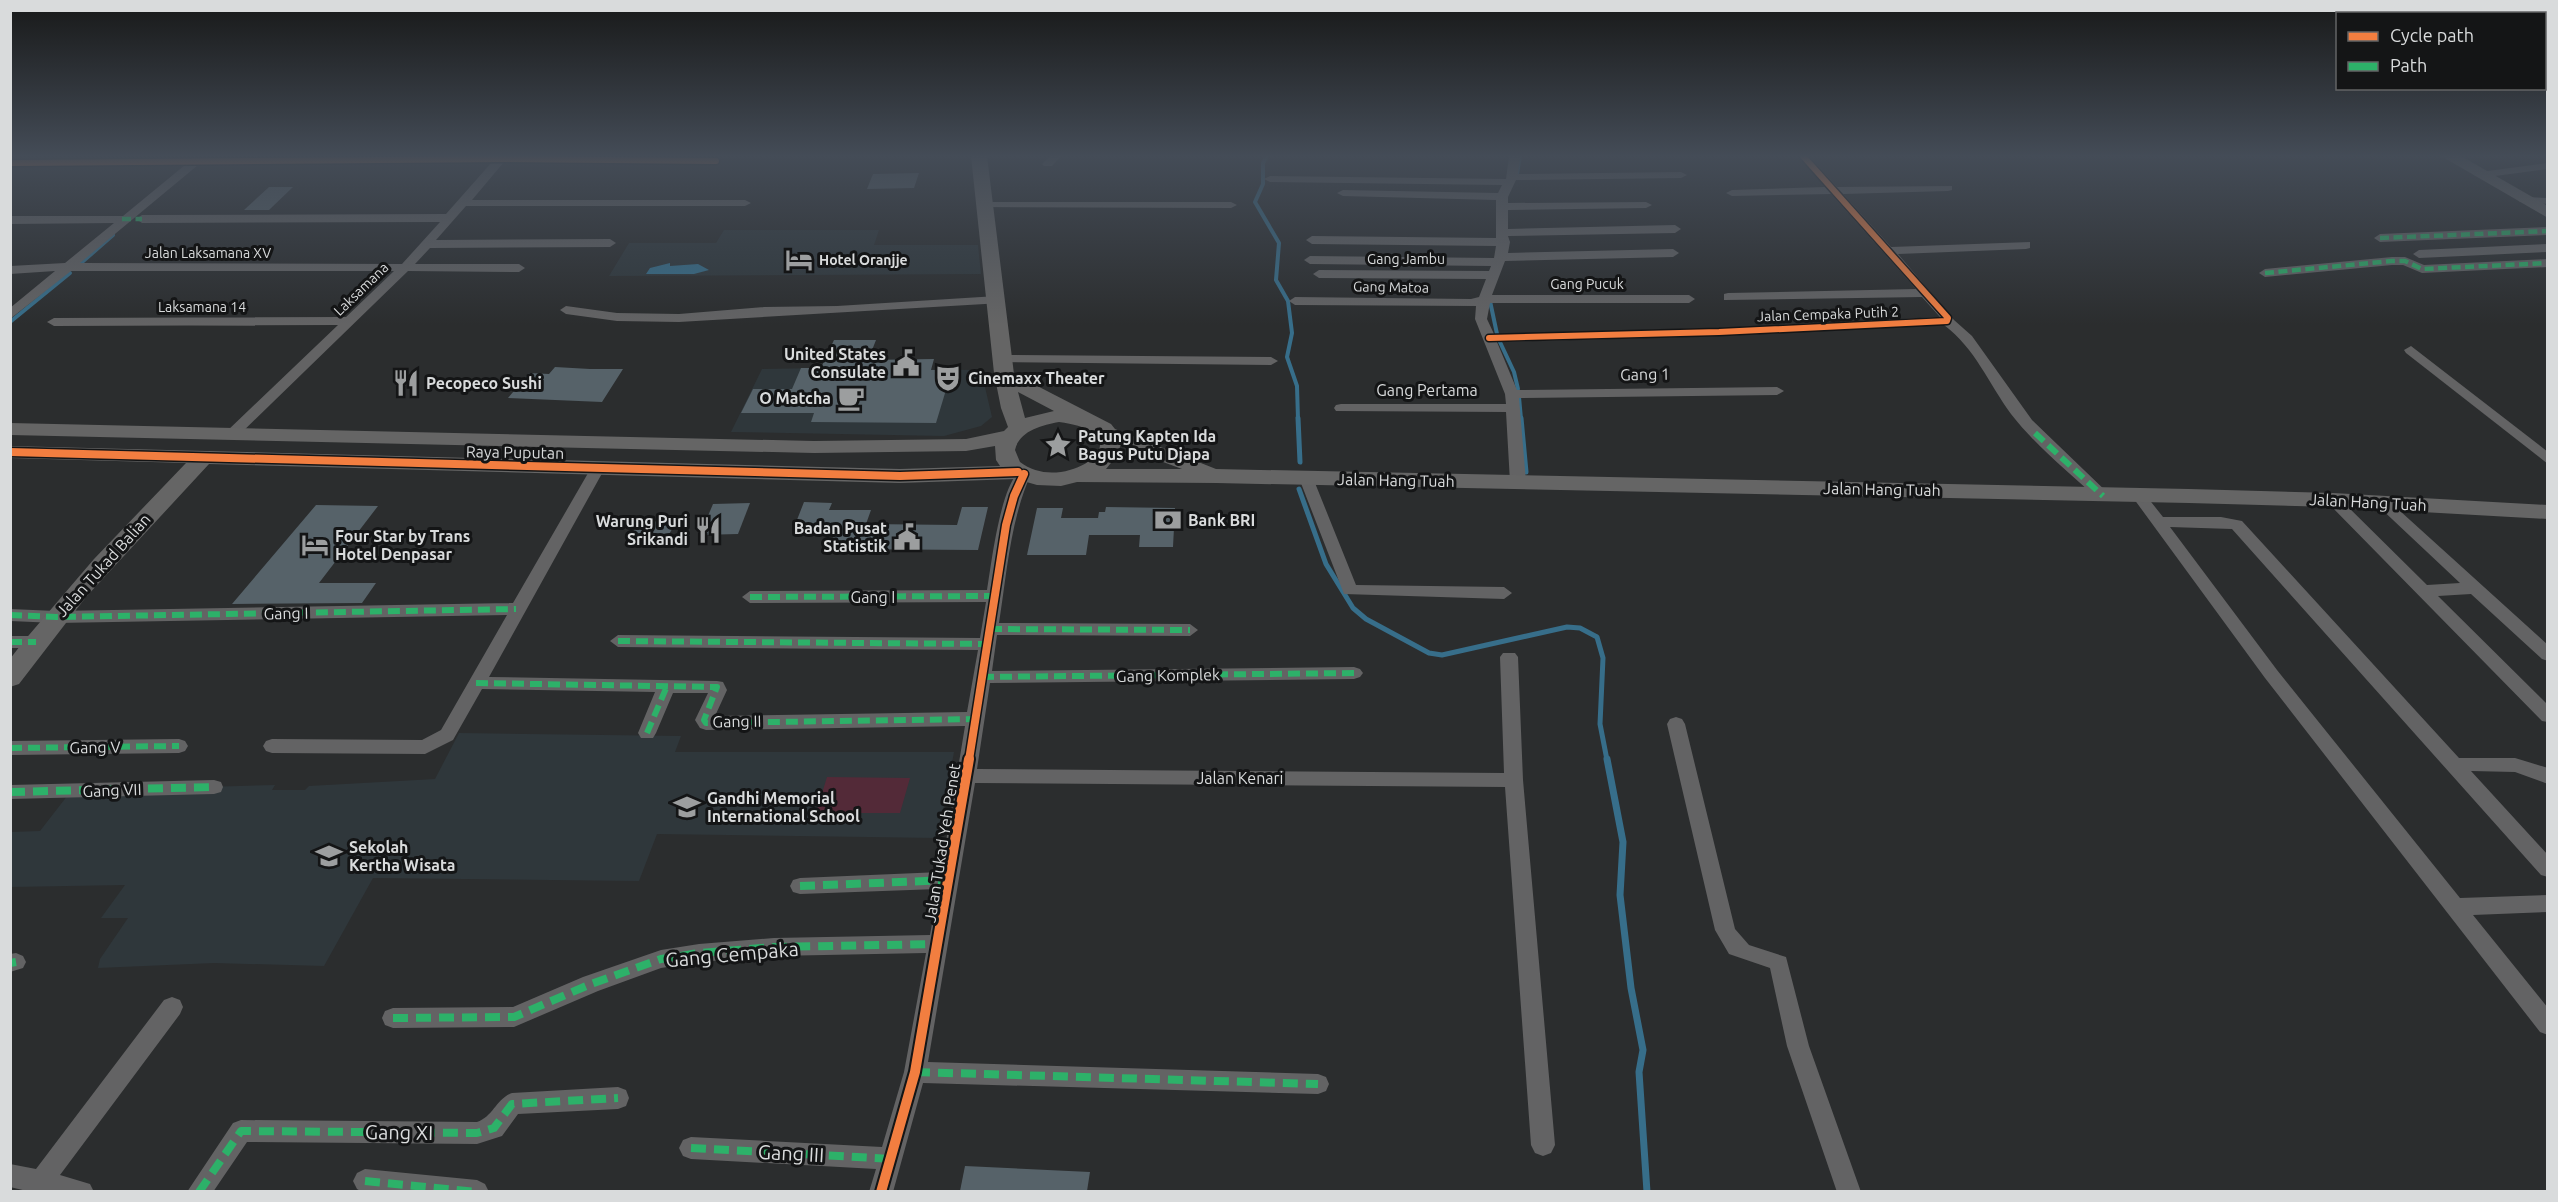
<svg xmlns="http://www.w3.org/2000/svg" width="2558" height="1202" viewBox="0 0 2558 1202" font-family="Ubuntu,sans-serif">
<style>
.built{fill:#2f373b}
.green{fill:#532a38}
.water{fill:#376e8a}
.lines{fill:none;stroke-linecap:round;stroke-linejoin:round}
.stream-far2{stroke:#376e8a;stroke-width:4}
.stream-far1{stroke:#376e8a;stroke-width:5}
.stream{stroke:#376e8a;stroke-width:7}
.building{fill:#566269}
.street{fill:#636364;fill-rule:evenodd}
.secondary{fill:#656565;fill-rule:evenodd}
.quiet-far2{stroke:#2db169;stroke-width:4.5;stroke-dasharray:9 4.5;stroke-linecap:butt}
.quiet-far1{stroke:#2db169;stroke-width:6;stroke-dasharray:12 6;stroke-linecap:butt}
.quiet{stroke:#2db169;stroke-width:8;stroke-dasharray:15 8;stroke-linecap:butt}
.cycleway-far2-casing{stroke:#141516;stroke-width:9}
.cycleway-far1-casing{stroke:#141516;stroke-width:11}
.cycleway-casing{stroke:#141516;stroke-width:14}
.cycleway-far2{stroke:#f27e40;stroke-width:6}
.cycleway-far1{stroke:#f27e40;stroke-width:8}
.cycleway{stroke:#f27e40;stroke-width:10}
.labels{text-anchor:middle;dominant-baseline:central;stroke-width:6;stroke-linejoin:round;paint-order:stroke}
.far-street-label{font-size:14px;fill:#d9dbdc;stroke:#141516}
.far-poi-label{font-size:14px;font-weight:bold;fill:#d9dbdc;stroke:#141516;text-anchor:start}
.poi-label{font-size:16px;font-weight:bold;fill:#d9dbdc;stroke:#141516;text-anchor:start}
.street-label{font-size:16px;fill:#d9dbdc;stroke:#141516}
.near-street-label{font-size:20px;fill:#d9dbdc;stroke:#141516}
</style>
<rect width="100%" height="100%" fill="#2b2d2e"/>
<g class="built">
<polygon points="724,230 879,230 874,245 978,245 981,274 609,276 629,243 716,243"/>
<polygon points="834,340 876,340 865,369 981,370 992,417 981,426 944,436 731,432 762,369 821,368"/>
<polygon points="459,733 681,736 675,752 954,752 938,838 657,834 639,881 373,878 324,966 214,963 98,968 100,959 128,918 101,918 125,885 11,887 10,832 40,831 71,791 275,785 272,790 305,790 309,786 435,779"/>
</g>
<polygon class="green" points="827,777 910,778 900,813 816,813"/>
<polygon class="water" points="670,263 670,266 698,264 709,270 694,274 646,274 650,268"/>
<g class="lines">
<g class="stream-far2">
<polyline points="1267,156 1263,163 1263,184 1255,202 1279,243 1276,280 1288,301 1292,333 1287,357 1297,386 1298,419"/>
<polyline points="1517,174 1520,156"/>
<polyline points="81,263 113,235"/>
<polyline points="1490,301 1497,334"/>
<polyline points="10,322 70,273"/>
<polyline points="1499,340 1514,372 1518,389"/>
<polyline points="1519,397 1521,419"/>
</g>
<g class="stream-far1">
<polyline points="1298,418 1300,462"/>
<polyline points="1521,418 1526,472"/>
<polyline points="1299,489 1326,564 1353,608 1366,619 1429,653 1442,655 1567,627 1580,628 1597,637 1603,658 1600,724 1607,760"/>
</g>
<polyline class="stream" points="1607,759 1623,842 1620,895 1631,988 1643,1050 1639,1072 1647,1192"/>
</g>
<g class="building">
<polygon points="919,173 914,188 867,189 873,174"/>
<polygon points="269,187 293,187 269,210 244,210"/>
<polygon points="834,340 876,340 868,360 934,359 931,370 952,370 936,423 811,422 814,413 741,413 753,389 792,389 801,368 821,368"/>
<polygon points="555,367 590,369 623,369 602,402 508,398 529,373 549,374"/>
<polygon points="804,502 832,503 829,510 871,510 866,524 957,525 962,507 988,507 978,550 829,549 836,530 793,530"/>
<polygon points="750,503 738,534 700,535 713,504"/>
<polygon points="316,505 378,506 319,583 376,583 362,603 232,604"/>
<polygon points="1106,507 1175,508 1173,547 1139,547 1140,535 1089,535 1086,555 1027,555 1037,508 1063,508 1061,518 1098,518 1099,512 1105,512"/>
<polygon points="639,521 676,522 663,545 626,545"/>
<polygon points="965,1166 1090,1172 1087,1191 960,1191"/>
</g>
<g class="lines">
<g class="street">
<path d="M433,156L716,158L720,159V163L504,162L472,200H745L751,203L745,206H466L436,240L610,239L616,243L610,247L430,248L415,264H519L525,268L519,272L408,271L236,438H226L224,435L226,432L338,325L54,326L47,322L54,318L346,317L394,271H71L10,319V308L55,271L10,274V266L65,263L114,223L10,224V216H123L185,165L10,166V160ZM492,162L446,214L142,215L136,219L142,223L440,222L402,264L80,263L198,165Z"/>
<polygon points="1050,156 1061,156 1052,166 1044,166 1042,164"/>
<path d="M1509,156H1520L1518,174L1681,172L1687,175L1681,178L1516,180L1508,197V203L1646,202L1652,205L1646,208L1508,210V229L1675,225L1681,229L1675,233L1508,236L1510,242L1508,253L1673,249L1679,253L1673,257L1505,261L1492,295H1689L1695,299L1689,303H1490L1487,319L1494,334L1719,328L1940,317L1922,297L1724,300V294L1728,293L1916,289L1831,194L1732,196L1726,193L1732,190L1825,187L1798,156H1809L1837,187L1952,186V190L1948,191L1843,194L1891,247L2030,242V248L2026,249L1898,254L1954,320L1972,336L2032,420L2111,496L2103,501L2098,499C2068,472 2036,446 2011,414C1989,384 1975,348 1944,325L1719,336L1497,342L1517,390L1777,387L1784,391L1777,395L1519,398L1526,482L1518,487L1510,482L1506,412L1336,411L1334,408L1336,405L1341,404H1506L1505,394L1475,319L1476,306L1295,305L1289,301L1295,297L1471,299L1479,297L1486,279L1319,278L1313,274L1319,270L1489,271L1491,266L1310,264L1304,260L1310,256L1494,258L1496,246L1312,244L1306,240L1312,236L1496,238V200L1343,196L1337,193L1343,190L1498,193L1502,185L1270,182L1264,179L1270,176L1506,179Z"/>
<polygon points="2548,163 2548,169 2480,178 2474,175 2480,172"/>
<polygon points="2524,197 2548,198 2548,204 2520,202 2518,200"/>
<polygon points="985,202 1231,202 1237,205 1231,208 981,207 981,203"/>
<polygon points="2548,227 2548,235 2380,242 2374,238 2380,234"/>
<polygon points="2548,244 2548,252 2419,258 2413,254 2419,250"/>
<polygon points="2392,257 2405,257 2424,265 2548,259 2548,267 2422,273 2403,265 2392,265 2265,277 2259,273 2265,269"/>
<polygon points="997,296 1002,297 1002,303 679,322 617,321 566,314 560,310 566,306 617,313 679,314 764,307 837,306"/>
<polygon points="2411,346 2548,452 2548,464 2406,353 2404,350"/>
<polygon points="1002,355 1271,357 1278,361 1271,365 997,362 995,359"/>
<path d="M598,463L605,468L489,677L717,681L723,682L727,690L715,716L967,712L978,650L618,647L610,641L618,635L980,638L986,602L750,603L742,597L750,591L987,590C991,568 1001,475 1024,469L1031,474C1010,521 1007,573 999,623L1190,624L1198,630L1190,636L997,635L992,671L1354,667L1360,669L1363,673L1360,677L1354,679L990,683L977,769L1504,773L1500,657L1503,653H1515L1518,657L1523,780L1555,1145L1551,1153L1543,1156L1535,1153L1531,1145L1505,787L975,783L928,1062L1318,1074L1326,1077L1329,1084L1326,1091L1318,1094L923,1083L893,1192H869L876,1169L691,1159L683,1156L679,1148L683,1140L691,1137L882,1147L904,1072L926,953L774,956L699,962L661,968L598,991L514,1027L393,1028L385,1025L382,1018L385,1011L393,1008L513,1007L583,977L661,950L699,944L774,938L930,935L938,889L800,894L793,892L790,886L793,880L800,878L941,872L965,726L706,730L700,728L695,720L708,693H673L656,733L653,738H641L638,733L655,692L482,689L453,740L425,754L272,753L266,751L263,746L266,741L272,739L422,740L441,730L507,615L56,623L10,621V609L56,611L513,603L591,468Z"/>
<polygon points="1306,473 1313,478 1356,585 1504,587 1512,593 1504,599 1344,594 1299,478"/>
<polygon points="2139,491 2144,493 2163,517 2221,517 2242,521 2459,758 2515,758 2548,768 2548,784 2515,772 2471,771 2548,855 2548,877 2541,875 2232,529 2170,527 2277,670 2460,898 2548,895 2548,912 2473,915 2548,1008 2548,1035 2540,1032 2265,678 2134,499 2131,496"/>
<polygon points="2333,495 2338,497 2427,585 2460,583 2376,504 2384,499 2389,501 2548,645 2548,661 2542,659 2471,594 2438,596 2548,705 2548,722 2542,721 2328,503 2325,500"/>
<polygon points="10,636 36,636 45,642 36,648 10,648"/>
<polygon points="1676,717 1682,719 1685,724 1735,929 1749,945 1786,957 1809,1046 1861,1192 1837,1192 1787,1046 1770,968 1729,954 1715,930 1667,724 1670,719"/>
<polygon points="179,739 185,741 188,746 185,751 179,753 10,755 10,741"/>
<polygon points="214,780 221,782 223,787 221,792 214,794 10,799 10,785"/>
<polygon points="16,953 23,956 26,962 23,968 10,972 10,954"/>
<polygon points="172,997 180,1000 183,1007 180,1014 60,1175 90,1184 94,1192 31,1192 10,1187 10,1164 36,1169 164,1000"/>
<path d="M618,1087L626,1090L629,1098L626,1106L618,1109L518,1114L502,1136L477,1144L247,1142L213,1192H187L233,1123L241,1120L477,1122C493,1117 496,1099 512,1093Z"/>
<polygon points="365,1169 477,1180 485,1184 489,1192 362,1192 357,1189 353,1181 357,1173"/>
</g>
<g class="secondary">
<path d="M971,156H987L1014,374L1111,424L1115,429L1216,469L2189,489L2333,493L2548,505V519L2333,507L2189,503L1216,483L1077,482L1061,486L1037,485L1016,479L900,483L209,464L86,597L19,684L10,687V659L23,642L94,559L186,463L10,458V446L900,469L1000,466L996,460L995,446L966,451L814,453L10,435V423L814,441L966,439L1004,431L1008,427L1001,408L994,373ZM1018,392L1054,411L1025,418ZM1059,422C1152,434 1064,497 1020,462L1015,450C1019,431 1042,425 1059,422ZM1120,446L1182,469H1106L1119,453Z"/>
<polygon points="2441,156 2461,156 2548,206 2548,218"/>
</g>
<g class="quiet-far2">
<polyline points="122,219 142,219"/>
<polyline points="2380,238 2548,231"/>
<polyline points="2265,273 2392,261 2405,261 2422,269 2548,263"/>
</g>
<g class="quiet-far1">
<polyline points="2035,433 2103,496"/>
<polyline points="750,597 995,596"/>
<polyline points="10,615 56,617 516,609"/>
<polyline points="990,629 1190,630"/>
<polyline points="618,641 988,644"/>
<polyline points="10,642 36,642"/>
<polyline points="982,677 1354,673"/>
<polyline points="476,683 717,687 704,720 706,723 975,719"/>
<polyline points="647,733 667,686"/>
<polyline points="10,748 179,746"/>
</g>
<g class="quiet">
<polyline points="10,792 214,787"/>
<polyline points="800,886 950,880"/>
<polyline points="10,963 16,962"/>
<polyline points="393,1018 514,1017 591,984 661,959 699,953 774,947 939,944"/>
<polyline points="915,1072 1318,1084"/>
<polyline points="691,1148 892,1159"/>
<polyline points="365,1181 477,1192"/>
<polyline points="199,1192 241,1131 477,1133 494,1128 512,1104 618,1098"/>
</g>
<defs>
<g id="cycleway-far2">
<polyline points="10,163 502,159 716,161"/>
<polyline points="1489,338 1719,332 1947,321 1948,318 1803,156"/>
</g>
<g id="cycleway-far1">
<polyline points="10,452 900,476 1018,472"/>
<polyline points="969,760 1006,525 1014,496 1024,474"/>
</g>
<polyline id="cycleway" points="881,1192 915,1072 969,759"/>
</defs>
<use href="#cycleway-far2" class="cycleway-far2-casing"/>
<use href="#cycleway-far1" class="cycleway-far1-casing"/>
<use href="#cycleway" class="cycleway-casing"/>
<use href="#cycleway-far2" class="cycleway-far2"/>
<use href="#cycleway-far1" class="cycleway-far1"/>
<use href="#cycleway" class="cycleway"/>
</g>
<linearGradient id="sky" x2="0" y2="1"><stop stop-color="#181919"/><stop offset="0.48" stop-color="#444c57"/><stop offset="1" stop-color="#444c57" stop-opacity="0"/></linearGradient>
<rect width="2558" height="325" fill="url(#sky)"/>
<defs>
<symbol id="hotel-bare" viewBox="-9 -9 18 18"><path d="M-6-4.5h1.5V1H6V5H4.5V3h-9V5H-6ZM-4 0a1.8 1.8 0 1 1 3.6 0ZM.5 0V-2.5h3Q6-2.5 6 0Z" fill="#9c9e9f" stroke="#141516" stroke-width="2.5" paint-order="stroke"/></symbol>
<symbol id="civic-bare" viewBox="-9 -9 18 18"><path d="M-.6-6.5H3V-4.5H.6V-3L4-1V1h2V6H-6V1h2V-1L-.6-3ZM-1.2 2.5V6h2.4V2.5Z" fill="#9c9e9f" stroke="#141516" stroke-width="2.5" paint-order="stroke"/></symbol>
<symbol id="theatre-bare" viewBox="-9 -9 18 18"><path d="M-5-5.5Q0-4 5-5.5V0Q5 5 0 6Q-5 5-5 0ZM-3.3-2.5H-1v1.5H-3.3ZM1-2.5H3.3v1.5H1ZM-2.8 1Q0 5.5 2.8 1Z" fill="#9c9e9f" stroke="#141516" stroke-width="2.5" paint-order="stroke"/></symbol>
<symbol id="restaurant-bare" viewBox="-9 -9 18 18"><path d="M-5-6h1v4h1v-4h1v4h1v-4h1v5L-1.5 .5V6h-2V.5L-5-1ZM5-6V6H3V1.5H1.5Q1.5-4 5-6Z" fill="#9c9e9f" stroke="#141516" stroke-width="2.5" paint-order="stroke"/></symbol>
<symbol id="cafe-bare" viewBox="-9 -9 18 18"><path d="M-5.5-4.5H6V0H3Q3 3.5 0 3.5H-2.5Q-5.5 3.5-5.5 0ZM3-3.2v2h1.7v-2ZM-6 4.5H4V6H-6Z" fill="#9c9e9f" stroke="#141516" stroke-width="2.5" paint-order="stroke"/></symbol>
<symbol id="sight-bare" viewBox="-9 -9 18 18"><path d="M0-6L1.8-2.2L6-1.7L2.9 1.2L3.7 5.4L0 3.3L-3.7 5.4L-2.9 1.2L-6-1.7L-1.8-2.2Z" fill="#9c9e9f" stroke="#141516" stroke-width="2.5" paint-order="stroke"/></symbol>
<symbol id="bank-bare" viewBox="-9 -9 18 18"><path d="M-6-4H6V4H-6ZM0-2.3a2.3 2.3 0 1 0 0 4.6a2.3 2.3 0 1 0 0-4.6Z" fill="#9c9e9f" stroke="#141516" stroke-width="2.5" paint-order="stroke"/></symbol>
<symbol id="school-bare" viewBox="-9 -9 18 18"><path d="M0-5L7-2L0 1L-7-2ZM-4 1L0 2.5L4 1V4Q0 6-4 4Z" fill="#9c9e9f" stroke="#141516" stroke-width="2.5" paint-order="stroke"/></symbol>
</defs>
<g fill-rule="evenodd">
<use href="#hotel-bare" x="780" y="241" width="38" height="38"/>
<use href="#civic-bare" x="887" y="344" width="38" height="38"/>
<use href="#theatre-bare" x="929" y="359" width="38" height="38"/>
<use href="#restaurant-bare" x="387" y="364" width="38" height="38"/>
<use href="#cafe-bare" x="832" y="379" width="38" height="38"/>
<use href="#sight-bare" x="1039" y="426" width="38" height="38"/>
<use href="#bank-bare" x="1149" y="501" width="38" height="38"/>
<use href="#restaurant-bare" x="689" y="511" width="38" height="38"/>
<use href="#civic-bare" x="888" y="518" width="38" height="38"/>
<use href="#hotel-bare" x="296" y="526" width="38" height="38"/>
<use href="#school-bare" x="668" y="788" width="38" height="38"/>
<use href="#school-bare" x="310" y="837" width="38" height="38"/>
</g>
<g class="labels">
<g class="far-street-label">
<text x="208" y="253">Jalan Laksamana XV</text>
<text x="1406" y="259">Gang Jambu</text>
<text x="1587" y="284">Gang Pucuk</text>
<text transform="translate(1391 287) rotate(1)">Gang Matoa</text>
<text transform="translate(361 289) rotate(-44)">Laksamana</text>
<text x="202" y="307">Laksamana 14</text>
<text transform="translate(1828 314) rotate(-2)">Jalan Cempaka Putih 2</text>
</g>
<g class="far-poi-label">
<text x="819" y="260">Hotel Oranjje</text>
</g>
<g class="poi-label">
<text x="886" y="354" text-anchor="end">United States<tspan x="886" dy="18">Consulate</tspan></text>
<text x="968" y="378">Cinemaxx Theater</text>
<text x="426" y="383">Pecopeco Sushi</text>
<text x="831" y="398" text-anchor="end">O Matcha</text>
<text x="1078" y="436">Patung Kapten Ida<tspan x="1078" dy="18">Bagus Putu Djapa</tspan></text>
<text x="1188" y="520">Bank BRI</text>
<text x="688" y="521" text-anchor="end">Warung Puri<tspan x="688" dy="18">Srikandi</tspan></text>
<text x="887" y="528" text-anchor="end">Badan Pusat<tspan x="887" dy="18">Statistik</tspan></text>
<text x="335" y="536">Four Star by Trans<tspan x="335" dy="18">Hotel Denpasar</tspan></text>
<text x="707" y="798">Gandhi Memorial<tspan x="707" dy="18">International School</tspan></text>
<text x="349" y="847">Sekolah<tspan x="349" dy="18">Kertha Wisata</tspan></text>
</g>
<g class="street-label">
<text transform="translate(1645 374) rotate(-1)">Gang 1</text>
<text x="1427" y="390">Gang Pertama</text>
<text transform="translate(515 452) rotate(1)">Raya Puputan</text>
<text transform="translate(1396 480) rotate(1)">Jalan Hang Tuah</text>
<text transform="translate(1882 489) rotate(1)">Jalan Hang Tuah</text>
<text transform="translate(2368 502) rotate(3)">Jalan Hang Tuah</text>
<text transform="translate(103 565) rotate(-48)">Jalan Tukad Balian</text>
<text x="873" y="597">Gang I</text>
<text transform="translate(286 613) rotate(-1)">Gang I</text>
<text transform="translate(1168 675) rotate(-1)">Gang Komplek</text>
<text transform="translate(737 721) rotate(-1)">Gang II</text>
<text transform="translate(95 747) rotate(-1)">Gang V</text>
<text x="1240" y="778">Jalan Kenari</text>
<text transform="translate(112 790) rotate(-2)">Gang VII</text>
<text transform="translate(942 843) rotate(-81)">Jalan Tukad Yeh Penet</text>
</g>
<g class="near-street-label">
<text transform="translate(732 954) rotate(-5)">Gang Cempaka</text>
<text transform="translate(399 1132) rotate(1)">Gang XI</text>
<text transform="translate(791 1153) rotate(3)">Gang III</text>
</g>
</g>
<rect width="2558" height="1202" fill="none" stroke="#d9dbdc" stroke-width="24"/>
<rect x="2336" y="12" width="210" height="78" fill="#141516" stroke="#636465" stroke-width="1.5"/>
<rect x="2348" y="32" width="30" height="9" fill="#f27e40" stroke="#636465" stroke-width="1.5"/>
<text x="2390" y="42" font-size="18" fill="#d9dbdc">Cycle path</text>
<rect x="2348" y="62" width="30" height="9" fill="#2db169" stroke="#636465" stroke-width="1.5"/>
<text x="2390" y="72" font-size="18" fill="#d9dbdc">Path</text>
</svg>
